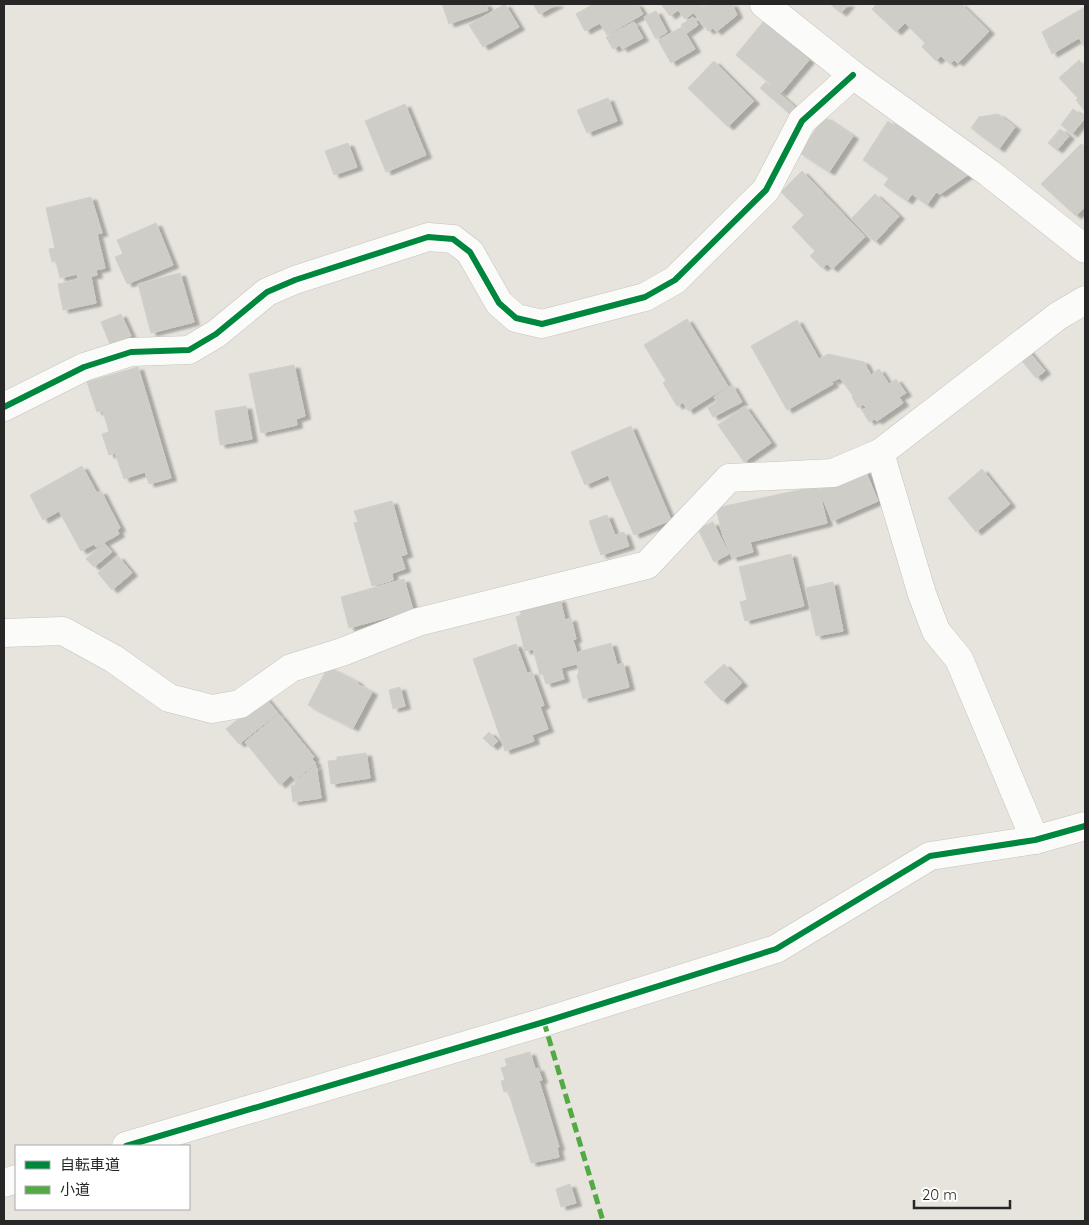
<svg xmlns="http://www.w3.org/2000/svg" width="1089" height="1225" viewBox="0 0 1089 1225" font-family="Quicksand,'Noto Sans JP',sans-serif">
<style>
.building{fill:#cfcdc7;stroke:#d0cfc9;filter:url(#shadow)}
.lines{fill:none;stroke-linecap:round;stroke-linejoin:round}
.minor-casing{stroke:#c4c3c2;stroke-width:29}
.minor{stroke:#fbfbfa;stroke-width:28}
.quiet{stroke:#53aa44;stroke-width:5;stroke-dasharray:10 5;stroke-linecap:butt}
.cycleway-casing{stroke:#fff;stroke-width:9}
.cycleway{stroke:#00873e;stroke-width:6}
</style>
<defs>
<filter id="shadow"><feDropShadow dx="5.5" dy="3" stdDeviation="1" flood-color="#0004"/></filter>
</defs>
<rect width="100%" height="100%" fill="#e6e4dc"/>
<g class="building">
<polygon points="442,4 486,4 488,10 449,24"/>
<polygon points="505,4 519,27 483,47 469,25"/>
<polygon points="533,4 558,4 539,14"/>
<polygon points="593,4 637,4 643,14 607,35 590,6"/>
<polygon points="661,4 673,4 678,10 670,16"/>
<polygon points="673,4 705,4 685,19"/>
<polygon points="708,4 732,4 737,15 716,32 713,28 708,31 694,13"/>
<polygon points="830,4 849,4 841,13"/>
<polygon points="877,4 961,4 989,31 958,63 954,60 950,64 941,56 936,61 922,47 925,43 905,23 896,32 872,9"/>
<polygon points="590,6 600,23 585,31 576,14"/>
<polygon points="1085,7 1085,48 1079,38 1052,54 1042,32"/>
<polygon points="656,11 667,32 656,39 644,17"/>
<polygon points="693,17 698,25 687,33 681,25"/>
<polygon points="634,22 643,38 622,49 620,45 613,49 606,37"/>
<polygon points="763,22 809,60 781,93 736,55"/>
<polygon points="682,27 695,49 671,63 658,40"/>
<polygon points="1079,60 1085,67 1084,110 1076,100 1078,98 1059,78"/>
<polygon points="714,61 754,101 728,127 688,88"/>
<polygon points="766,82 797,109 791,115 760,88"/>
<polygon points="608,98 617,121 587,133 577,110"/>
<polygon points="405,104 426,155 386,172 365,121"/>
<polygon points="1073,109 1085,118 1072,134 1061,125"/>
<polygon points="998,114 1015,127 999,149 971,128 979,117"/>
<polygon points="824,117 853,136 829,172 800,153"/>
<polygon points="888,121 922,144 924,141 956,163 927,205 912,194 907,201 884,185 889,178 863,160"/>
<polygon points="1060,129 1069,136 1057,150 1048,143"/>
<polygon points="348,143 357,167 334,175 325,151"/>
<polygon points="1081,144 1085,146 1085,207 1076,216 1041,184"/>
<polygon points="956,163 969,174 940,194 936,192"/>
<polygon points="802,171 865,237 832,269 827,264 822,268 810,256 815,251 792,227 804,215 781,192"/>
<polygon points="875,194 899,216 875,242 851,219"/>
<polygon points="91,197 102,233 97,234 105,268 96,270 97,275 78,279 77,274 60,278 56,261 52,262 49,249 55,248 46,208"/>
<polygon points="156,223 173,265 127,284 115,257 123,254 117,240"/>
<polygon points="180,273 194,322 151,333 138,284"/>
<polygon points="91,277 96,303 63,310 58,284"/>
<polygon points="121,314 131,336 110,344 101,322"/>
<polygon points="687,319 723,378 677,406 663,383 666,381 644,345"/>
<polygon points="797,320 833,384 787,410 751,346"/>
<polygon points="1027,349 1045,371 1036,378 1018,356"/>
<polygon points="828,354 864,362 871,375 879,369 889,384 896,379 906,393 899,397 903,403 877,421 874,419 869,422 862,410 866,408 863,404 858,408 852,397 853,396 840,378 833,381 819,359"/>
<polygon points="294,365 305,416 296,419 297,425 261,433 249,374"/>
<polygon points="138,367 147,397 97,412 87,382"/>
<polygon points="723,378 728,386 688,411 683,402"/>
<polygon points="732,385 742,402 713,417 708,408 717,402 714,397"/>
<polygon points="147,397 171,478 149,484 145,472 124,479 115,453 109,455 102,434 109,432 103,411"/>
<polygon points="246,406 252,439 220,445 215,411"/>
<polygon points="745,406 771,443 744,462 718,425"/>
<polygon points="631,426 671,520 634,535 608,475 585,485 571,452"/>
<polygon points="82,466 97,493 101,491 120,528 117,530 119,534 96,547 94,544 81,551 59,511 43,520 30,495"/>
<polygon points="982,469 1010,504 976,532 948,498"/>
<polygon points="865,470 878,501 832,521 819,490"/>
<polygon points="818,486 827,523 750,542 753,552 732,558 723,536 716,508"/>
<polygon points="392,501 407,554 401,556 405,569 392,573 393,580 372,586 354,523 358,522 354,511"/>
<polygon points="607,515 615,535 624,532 629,546 601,555 589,521"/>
<polygon points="713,522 729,554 714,562 698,529"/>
<polygon points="104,543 112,552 94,567 86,559"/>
<polygon points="791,554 804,606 745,621 740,602 747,600 739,567"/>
<polygon points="118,556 132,573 112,590 98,573"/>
<polygon points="404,579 413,610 349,628 341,597"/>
<polygon points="833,582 843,631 816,636 806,588"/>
<polygon points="560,599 565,620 571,618 576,639 573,640 580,663 561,668 564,679 546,684 543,674 540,675 533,649 525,651 516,617 521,615 520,610"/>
<polygon points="611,643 617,665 623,663 629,687 583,699 577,675 579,674 577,664 581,663 578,652"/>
<polygon points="516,644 527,673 532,672 544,705 540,707 548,729 532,735 534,741 505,751 473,659"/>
<polygon points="724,664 742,683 722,701 704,682"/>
<polygon points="328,667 358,682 357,684 372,692 353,728 308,705"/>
<polygon points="400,687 405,706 393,709 389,690"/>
<polygon points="265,697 278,713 239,744 226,729"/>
<polygon points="279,714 314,757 312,759 316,763 295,780 291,775 280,785 245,742"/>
<polygon points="489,732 498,741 492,747 483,738"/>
<polygon points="366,753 370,778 331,784 328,761 337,760 337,757"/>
<polygon points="316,765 321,798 293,802 291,786 295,785 295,782"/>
<polygon points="530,1052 535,1069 538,1068 542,1080 504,1092 501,1081 505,1080 501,1068 507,1066 505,1059"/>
<polygon points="539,1081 559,1147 529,1156 508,1091"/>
<polygon points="557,1148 559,1157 531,1163 529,1156"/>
<polygon points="570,1184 576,1203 561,1207 556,1189"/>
</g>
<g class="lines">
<defs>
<g id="minor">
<polyline points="764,4 853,75 989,173 1085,249"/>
<polyline points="4,407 84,367 131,352 189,350 216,334 267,292 295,280 428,237 453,239 470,252 499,303 516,318 542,324 645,297 675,280 766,190 802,121 853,75"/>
<polyline points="4,633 63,631 114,659 169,698 212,709 240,704 291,668 342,652 418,622 647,565 729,478 833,473 880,453"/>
<polyline points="1035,840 959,659 936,631 922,594 880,453 1058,316 1085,300"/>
<polyline points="126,1146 544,1022 776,949 930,856 1035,840 1085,826"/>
<polyline points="4,1183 16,1179"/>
</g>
</defs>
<use href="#minor" class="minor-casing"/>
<use href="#minor" class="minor"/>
<polyline class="quiet" points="544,1022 603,1221"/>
<defs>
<g id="cycleway">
<polyline points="4,407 84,367 131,352 189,350 216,334 267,292 295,280 428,237 453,239 470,252 499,303 516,318 542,324 645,297 675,280 766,190 802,121 853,75"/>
<polyline points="126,1146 544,1022 776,949 930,856 1035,840 1085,826"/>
</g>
</defs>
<use href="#cycleway" class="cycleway-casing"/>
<use href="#cycleway" class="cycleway"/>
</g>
<rect width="1089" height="1225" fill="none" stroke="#272727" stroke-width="10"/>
<rect x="15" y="1145" width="175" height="65" fill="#ffffff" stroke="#a9a9a9"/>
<rect x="25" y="1161" width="25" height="8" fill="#00873e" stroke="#a9a9a9"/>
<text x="60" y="1170" font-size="15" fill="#272727">自転車道</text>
<rect x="25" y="1186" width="25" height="8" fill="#53aa44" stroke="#a9a9a9"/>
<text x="60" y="1195" font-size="15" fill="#272727">小道</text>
<path d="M914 1200v8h96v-8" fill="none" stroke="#272727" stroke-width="2.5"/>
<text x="922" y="1200" font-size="15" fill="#272727" stroke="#ffffff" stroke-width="4" paint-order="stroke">20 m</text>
</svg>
